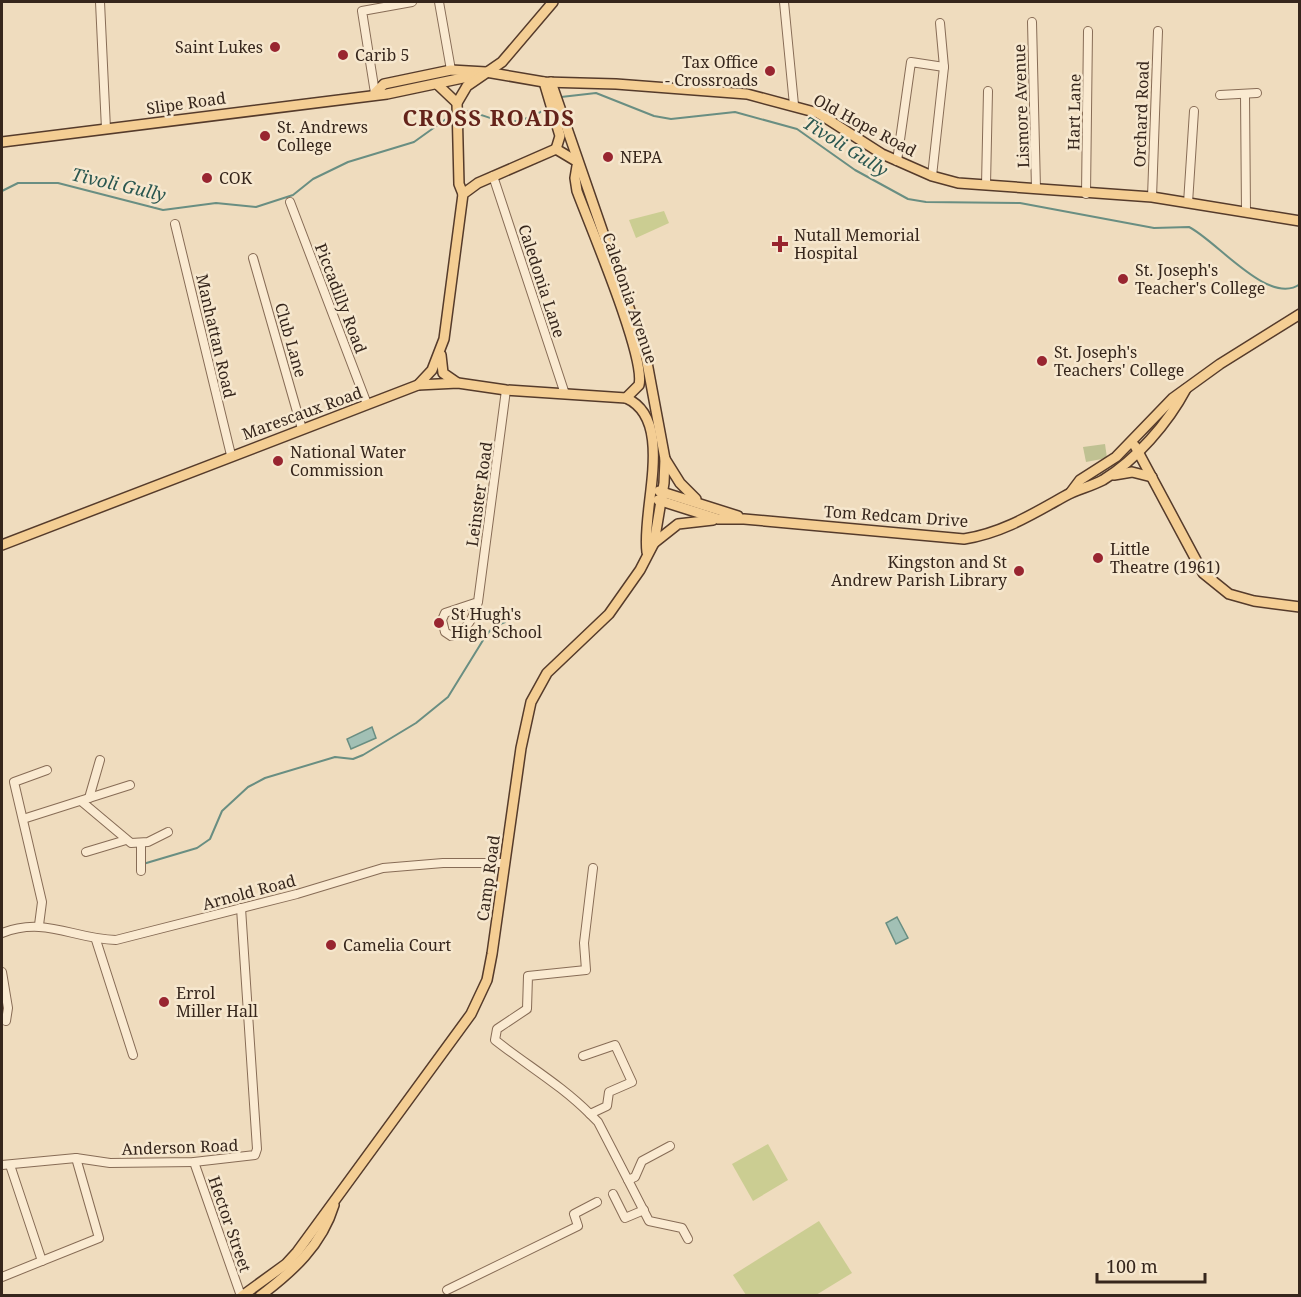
<svg xmlns="http://www.w3.org/2000/svg" width="1301" height="1297" viewBox="0 0 1301 1297" font-family="'Noto Serif',serif">
<style>
.green{fill:#cbcd92}
.cemetery{fill:#bfc192}
.water{fill:#a2c0b5;stroke:#698e82;stroke-width:1.5}
.lines{fill:none;stroke-linecap:round;stroke-linejoin:round}
.stream{stroke:#698e82;stroke-width:2}
.minor-casing{stroke:#876c56;stroke-width:10}
.major-casing{stroke:#553b2b;stroke-width:12}
.minor{stroke:#faead1;stroke-width:8}
.major{stroke:#f4ce94;stroke-width:9}
.poi-dot{fill:#982530;stroke:#f6e7ce;stroke-width:2}
.labels{text-anchor:middle;dominant-baseline:central;stroke-width:5;stroke-linejoin:round;paint-order:stroke}
.poi-label{font-size:16px;fill:#36261c;stroke:#f6e7ce;text-anchor:start}
.street-label{font-size:16px;fill:#36261c;stroke:#f6e7ce}
.water-label{font-size:18px;font-style:italic;fill:#2a5750;stroke:#f6e7ce}
.district-label{font-size:22px;font-weight:bold;letter-spacing:1.5px;fill:#64231a;stroke:#f6e7ce}
</style>
<rect width="100%" height="100%" fill="#efdcbe"/>
<g class="green">
<polygon points="664,211 669,223 636,238 629,220"/>
<polygon points="768,1144 788,1180 753,1201 732,1164"/>
<polygon points="819,1221 852,1273 816,1295 746,1295 733,1275"/>
</g>
<polygon class="cemetery" points="1105,444 1107,458 1086,462 1083,447"/>
<g class="water">
<polygon points="372,727 376,738 351,749 347,739"/>
<polygon points="897,917 908,938 896,944 886,923"/>
</g>
<g class="lines">
<g class="stream">
<path d="M561,97L596,93L654,116L671,119L735,112L797,129L855,170L908,199L926,202L1020,203L1154,228L1189,227C1216,240 1269,307 1300,284"/>
<path d="M461,111C477,110 493,122 508,122C521,122 540,114 549,106"/>
<polyline points="2,191 18,183 58,183 163,210 216,203 256,207 293,195 313,179 348,162 414,142 453,114"/>
<polyline points="143,864 197,848 210,839 222,811 248,787 265,778 335,757 353,759 363,755 416,723 448,697 485,637 493,627 505,622"/>
</g>
<defs>
<g id="minor">
<polyline points="100,2 106,129"/>
<polyline points="439,2 451,70"/>
<polyline points="784,2 794,105"/>
<polyline points="1032,22 1036,189"/>
<polyline points="375,93 362,11 412,2"/>
<polyline points="1245,94 1246,212"/>
<polyline points="1220,95 1257,93"/>
<polyline points="897,161 911,62 944,67"/>
<polyline points="493,176 565,394"/>
<polyline points="932,176 944,67 940,23"/>
<polyline points="986,185 988,91"/>
<polyline points="1086,194 1088,31"/>
<polyline points="1152,197 1158,31"/>
<polyline points="290,202 367,404"/>
<polyline points="1188,203 1194,111"/>
<polyline points="175,224 231,455"/>
<polyline points="253,258 302,429"/>
<path d="M478,602L445,613L442,620L445,632L451,636C468,630 473,618 478,602L506,390"/>
<polyline points="89,798 100,760"/>
<polyline points="81,801 131,843 148,842 168,832"/>
<polyline points="23,819 130,785"/>
<polyline points="86,852 126,840"/>
<polyline points="141,871 141,843"/>
<polyline points="39,925 42,902 14,782 47,770"/>
<path d="M2,933C45,916 73,939 116,940L297,894L383,868L443,863H505"/>
<polyline points="96,940 133,1055"/>
<polyline points="2,972 8,1008 6,1021"/>
<path d="M583,1056L615,1045L632,1082L609,1092L607,1106L590,1114C561,1085 528,1066 495,1040L497,1029L527,1009L528,976L586,970L584,943L593,868"/>
<polyline points="590,1114 598,1122 628,1180 635,1177 642,1161 670,1146"/>
<polyline points="194,1162 241,1296"/>
<polyline points="2,1165 76,1158 110,1163 194,1162 255,1155 257,1149 241,908"/>
<polyline points="10,1165 42,1261"/>
<polyline points="628,1180 649,1221 682,1228 688,1239"/>
<polyline points="613,1194 625,1218 644,1210"/>
<polyline points="2,1277 99,1238 76,1158"/>
<polyline points="447,1290 578,1226 574,1214 597,1202"/>
</g>
<g id="major">
<polyline points="544,82 560,136 556,149"/>
<polyline points="438,85 457,103"/>
<polyline points="375,93 384,84 451,70 486,72 544,82 616,84 747,94 818,113 882,154 932,176 958,183 1152,197 1300,221"/>
<polyline points="2,142 387,94 477,75"/>
<path d="M577,166L575,178L577,191C590,226 646,357 639,385L626,398"/>
<polyline points="463,194 459,184 457,103 467,86 502,62 553,2"/>
<polyline points="441,355 443,373 456,382"/>
<polyline points="418,385 432,370 444,339 463,194 478,183 556,149 576,161"/>
<polyline points="1135,446 1203,573 1229,594 1254,601 1300,607"/>
<polyline points="665,459 680,483 696,499"/>
<polyline points="1114,475 1132,472 1152,477"/>
<polyline points="659,491 738,516"/>
<polyline points="1071,492 1080,480 1116,457 1173,398 1220,364 1300,314"/>
<path d="M658,500L718,519H744L964,539C1002,533 1031,515 1065,496C1077,489 1090,487 1103,480C1136,460 1168,423 1186,389"/>
<polyline points="654,543 678,524 713,520"/>
<path d="M2,545L418,385L458,383L506,390L626,398C676,420 641,510 647,552"/>
<polyline points="242,1296 286,1264 297,1252 471,1014 487,980 492,954 521,748 531,702 547,673 609,614 640,570 654,543 664,483 665,459 646,357 551,82"/>
<path d="M260,1296C292,1272 322,1245 334,1205"/>
</g>
</defs>
<use href="#minor" class="minor-casing"/>
<use href="#major" class="major-casing"/>
<use href="#minor" class="minor"/>
<use href="#major" class="major"/>
</g>
<g class="poi-dot">
<circle cx="275" cy="47" r="6"/>
<circle cx="343" cy="55" r="6"/>
<circle cx="770" cy="71" r="6"/>
<circle cx="265" cy="136" r="6"/>
<circle cx="608" cy="157" r="6"/>
<circle cx="207" cy="178" r="6"/>
<path d="M777 235h6v6h6v6h-6v6h-6v-6h-6v-6h6z"/>
<circle cx="1123" cy="279" r="6"/>
<circle cx="1042" cy="361" r="6"/>
<circle cx="278" cy="461" r="6"/>
<circle cx="1098" cy="558" r="6"/>
<circle cx="1019" cy="571" r="6"/>
<circle cx="439" cy="623" r="6"/>
<circle cx="331" cy="945" r="6"/>
<circle cx="164" cy="1002" r="6"/>
</g>
<g class="labels">
<g class="poi-label">
<text x="263" y="47" text-anchor="end">Saint Lukes</text>
<text x="355" y="55">Carib 5</text>
<text x="758" y="62" text-anchor="end">Tax Office<tspan x="758" dy="18">- Crossroads</tspan></text>
<text x="277" y="127">St. Andrews<tspan x="277" dy="18">College</tspan></text>
<text x="620" y="157">NEPA</text>
<text x="219" y="178">COK</text>
<text x="794" y="235">Nutall Memorial<tspan x="794" dy="18">Hospital</tspan></text>
<text x="1135" y="270">St. Joseph's<tspan x="1135" dy="18">Teacher's College</tspan></text>
<text x="1054" y="352">St. Joseph's<tspan x="1054" dy="18">Teachers' College</tspan></text>
<text x="290" y="452">National Water<tspan x="290" dy="18">Commission</tspan></text>
<text x="1110" y="549">Little<tspan x="1110" dy="18">Theatre (1961)</tspan></text>
<text x="1007" y="562" text-anchor="end">Kingston and St<tspan x="1007" dy="18">Andrew Parish Library</tspan></text>
<text x="451" y="614">St Hugh's<tspan x="451" dy="18">High School</tspan></text>
<text x="343" y="945">Camelia Court</text>
<text x="176" y="993">Errol<tspan x="176" dy="18">Miller Hall</tspan></text>
</g>
<g class="street-label">
<text transform="translate(186 103) rotate(-8)">Slipe Road</text>
<text transform="translate(1021 106) rotate(-92)">Lismore Avenue</text>
<text transform="translate(1074 112) rotate(-89)">Hart Lane</text>
<text transform="translate(1141 114) rotate(-88)">Orchard Road</text>
<text transform="translate(865 125) rotate(28)">Old Hope Road</text>
<text transform="translate(542 281) rotate(72)">Caledonia Lane</text>
<text transform="translate(341 298) rotate(69)">Piccadilly Road</text>
<text transform="translate(630 298) rotate(71)">Caledonia Avenue</text>
<text transform="translate(216 336) rotate(77)">Manhattan Road</text>
<text transform="translate(291 340) rotate(74)">Club Lane</text>
<text transform="translate(302 413) rotate(-20)">Marescaux Road</text>
<text transform="translate(479 494) rotate(-82)">Leinster Road</text>
<text transform="translate(896 516) rotate(4)">Tom Redcam Drive</text>
<text transform="translate(488 878) rotate(-82)">Camp Road</text>
<text transform="translate(249 892) rotate(-15)">Arnold Road</text>
<text transform="translate(180 1147) rotate(-2)">Anderson Road</text>
<text transform="translate(230 1224) rotate(71)">Hector Street</text>
</g>
<g class="water-label">
<text transform="translate(846 146) rotate(32)">Tivoli Gully</text>
<text transform="translate(119 184) rotate(13)">Tivoli Gully</text>
</g>
<g class="district-label">
<text x="489" y="117">CROSS ROADS</text>
</g>
</g>
<rect width="1301" height="1297" fill="none" stroke="#36261c" stroke-width="6"/>
<path d="M1097 1273v9h108v-9" fill="none" stroke="#36261c" stroke-width="3"/>
<text x="1106" y="1273" font-size="18" fill="#36261c" stroke="#f6e7ce" stroke-width="4.5" paint-order="stroke">100 m</text>
</svg>
